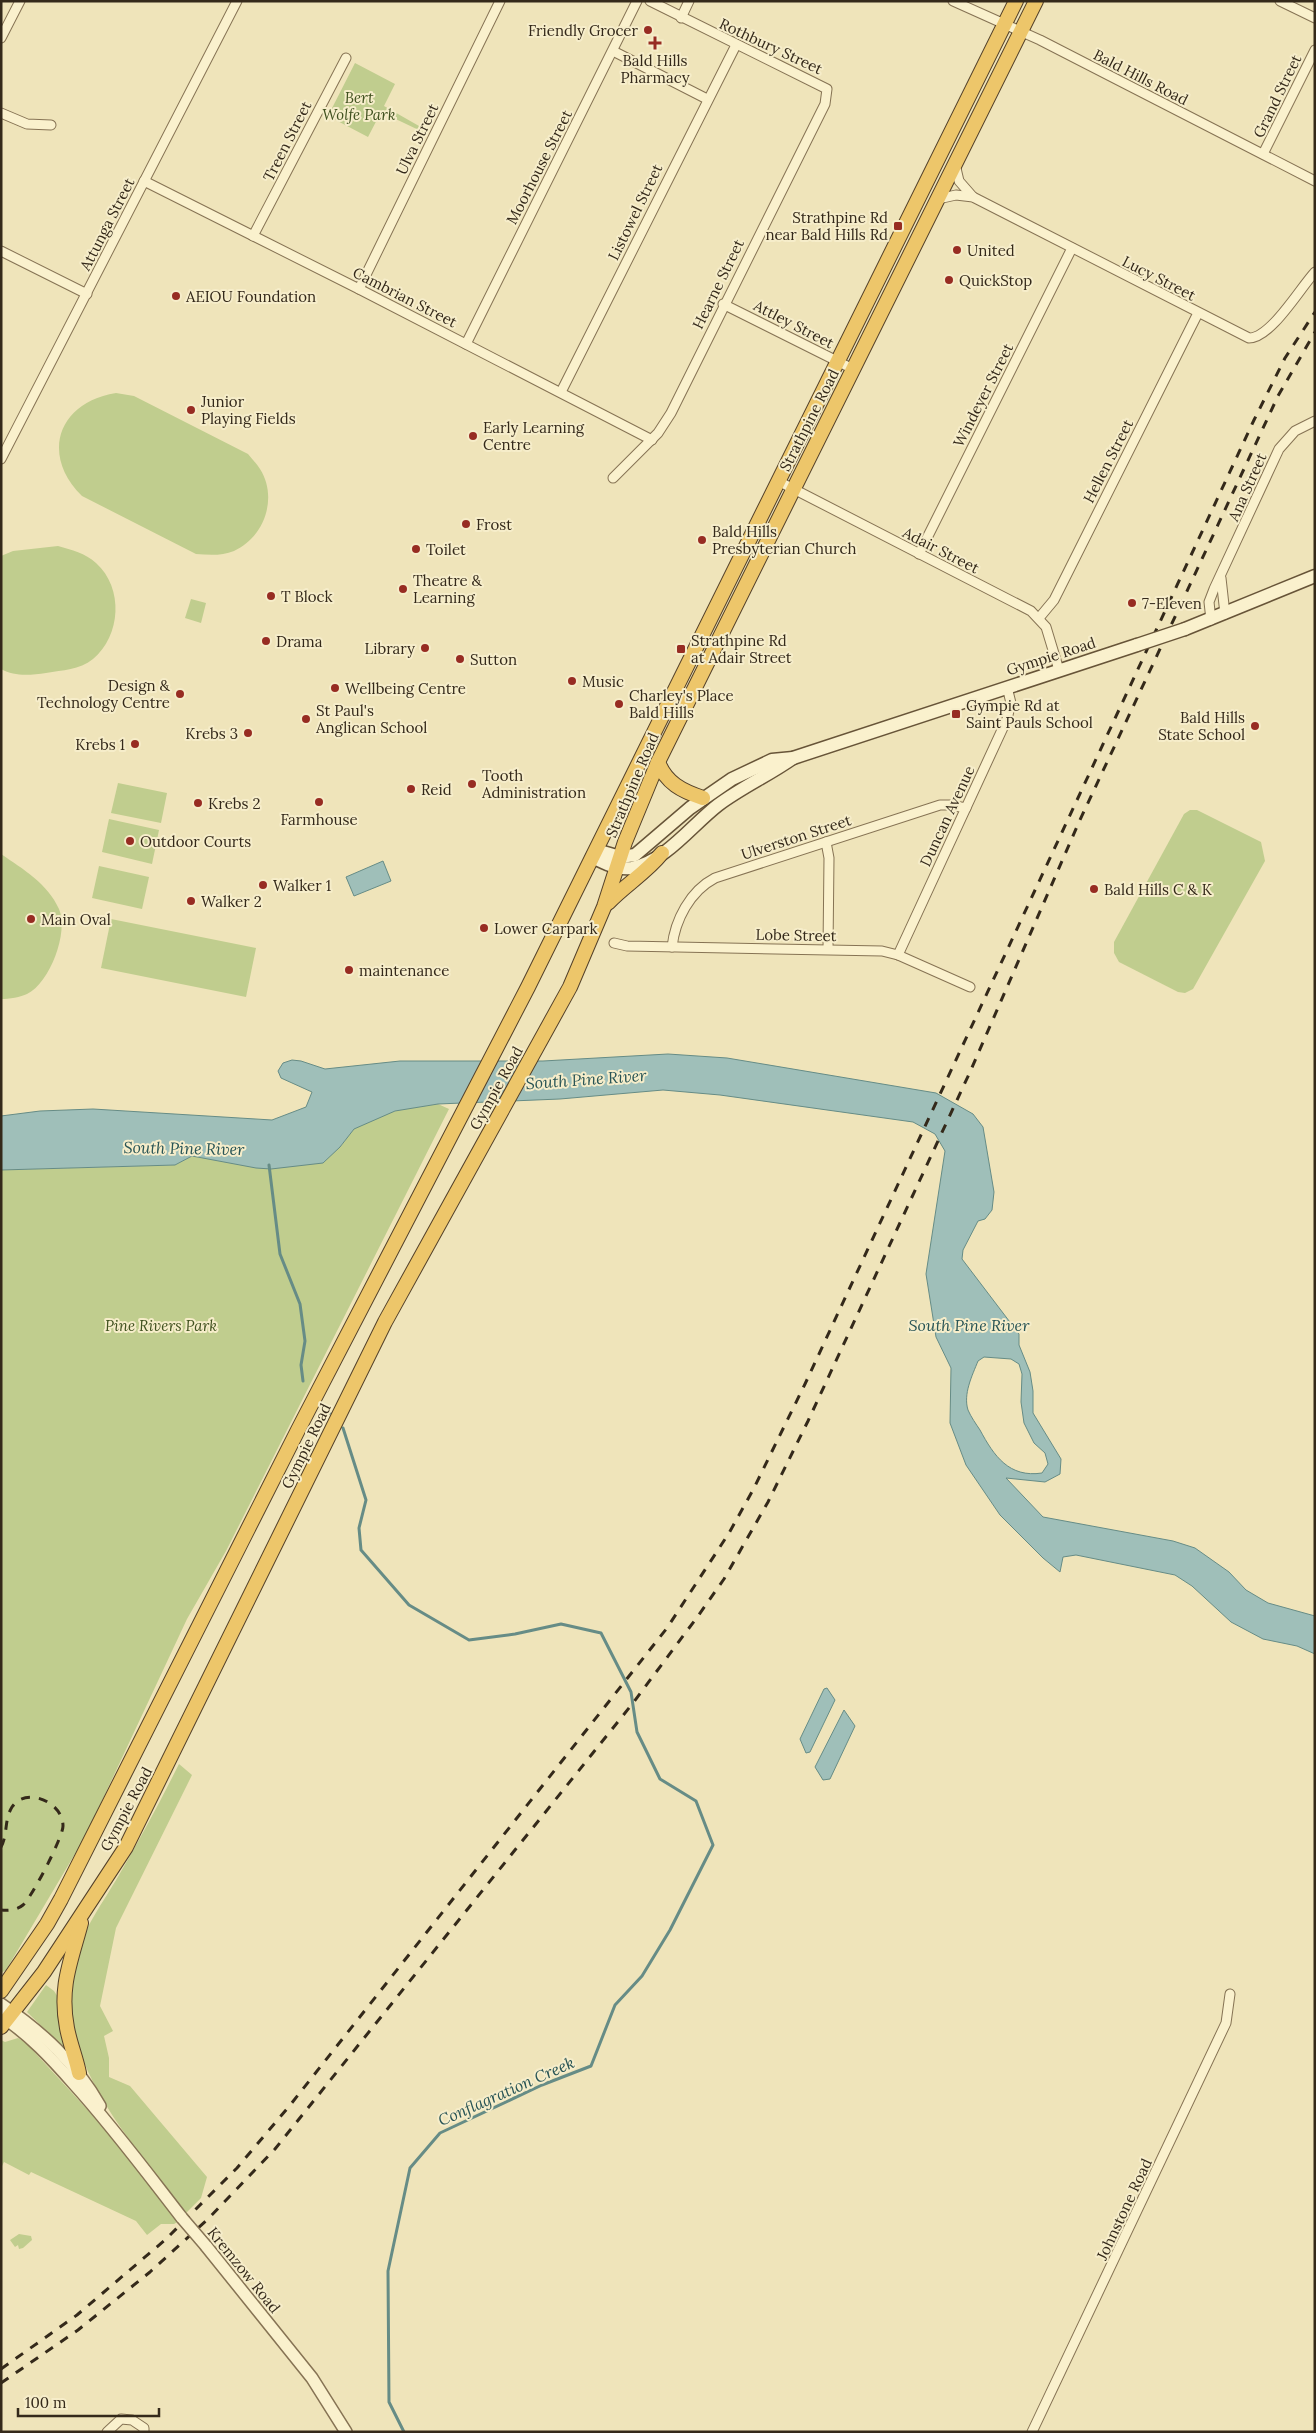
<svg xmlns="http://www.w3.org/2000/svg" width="1316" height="2433" viewBox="0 0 1316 2433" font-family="Lora,serif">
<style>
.green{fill:#c0cd8e}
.water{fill:#9fbfb9;stroke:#668c86;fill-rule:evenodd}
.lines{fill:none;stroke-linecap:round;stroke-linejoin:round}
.stream{stroke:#668c86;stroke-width:3}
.minor-casing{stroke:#867354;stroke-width:11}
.tertiary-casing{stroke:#867354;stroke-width:14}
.secondary-casing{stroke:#675438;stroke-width:15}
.trunk-casing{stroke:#534029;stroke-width:16}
.minor{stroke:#faf1cd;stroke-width:9}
.tertiary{stroke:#faf1cd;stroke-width:11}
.secondary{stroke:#faf1cd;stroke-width:12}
.trunk{stroke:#edc66a;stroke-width:14}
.rail{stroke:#34291a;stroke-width:3;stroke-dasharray:9 9;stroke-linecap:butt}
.tertiary-bridge-casing{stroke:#867354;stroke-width:14;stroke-linecap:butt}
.secondary-bridge-casing{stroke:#675438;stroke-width:15;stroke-linecap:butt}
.tertiary-bridge{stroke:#faf1cd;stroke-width:11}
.secondary-bridge{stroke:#faf1cd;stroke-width:12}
.poi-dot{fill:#972c22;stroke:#f6edca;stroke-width:2}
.labels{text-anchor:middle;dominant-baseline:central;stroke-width:4;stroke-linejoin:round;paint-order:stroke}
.poi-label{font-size:15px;fill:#34291a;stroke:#f6edca;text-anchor:start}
.street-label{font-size:15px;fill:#34291a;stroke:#f6edca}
.park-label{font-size:15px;font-style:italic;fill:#40511f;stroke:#f6edca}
.water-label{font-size:16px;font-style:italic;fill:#285455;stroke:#f6edca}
</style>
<rect width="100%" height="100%" fill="#efe4ba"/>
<g class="green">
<polygon points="355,63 395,84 384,106 426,130 425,133 381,112 368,137 328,116"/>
<path d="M116,393L134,396L248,454C252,459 257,464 260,469C278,497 265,537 234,551C222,556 209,555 196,554L82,496C40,455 58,402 116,393Z"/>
<path d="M58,546C72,550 85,553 96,563C124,588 121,636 93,659C79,670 63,670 46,673C31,675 15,677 1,669V556L13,551Z"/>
<polygon points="191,599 206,603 201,623 185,618"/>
<polygon points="118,783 167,793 161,823 111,813"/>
<polygon points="1190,810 1197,810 1261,842 1265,861 1193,989 1185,993 1178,992 1119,962 1114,953 1114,942 1184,814"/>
<polygon points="109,819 159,830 152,864 102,852"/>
<path d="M1,854C23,869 48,884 59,909C69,932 50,983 27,994C21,997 9,999 1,999Z"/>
<polygon points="99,866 149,877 142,909 92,898"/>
<polygon points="111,919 256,948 246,997 101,968"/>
<path d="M438,1104L449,1109L226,1551L187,1619L85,1837L6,1970L1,1973V1170L175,1165L192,1156L232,1163L340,1147C345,1142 349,1133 355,1128C377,1111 411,1108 438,1104Z"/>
<path d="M179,1764L192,1775L116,1928L100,2006L113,2031L104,2036L109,2058V2077L130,2086L207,2177L201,2198L186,2213C132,2142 49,2056 75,1959C83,1929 104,1901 119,1875C140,1839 160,1802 179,1764Z"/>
<polygon points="46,1985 54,1991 58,1997 66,2046 64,2048 27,2012"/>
<polygon points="18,2038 26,2043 97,2120 179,2221 174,2224 161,2224 147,2235 136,2221 31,2172 29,2175 4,2162 1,2168 1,2040 5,2042"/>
<polygon points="19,2234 31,2236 32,2240 23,2248 19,2249 18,2245 15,2247 10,2240"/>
</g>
<g class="water">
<polygon points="383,861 391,881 354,896 346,877"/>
<path d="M668,1054L727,1058L936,1093L973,1114L983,1127L994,1192L992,1210L985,1219L978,1221L963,1250L962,1259L1019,1334V1345L1030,1372L1033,1391V1413L1061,1459L1060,1474L1045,1482L1006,1478L1043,1517L1173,1541L1195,1548L1229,1572L1246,1590L1268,1603L1315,1616V1654L1297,1646L1263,1639L1231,1622L1192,1586L1175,1575L1076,1555L1063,1557L1060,1572L1043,1558L1000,1515L966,1465L950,1423L951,1368L936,1337L926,1274L945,1151L935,1134L913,1122L720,1095L663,1090L560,1099L438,1104L395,1111L354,1129L340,1147L323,1163L271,1169L256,1168L192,1156L175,1165L1,1170V1116L40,1111L93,1109L272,1120L306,1107L312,1092L281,1078L278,1071L283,1063L292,1060L301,1061L325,1069L400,1061H543ZM984,1357L1011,1359L1019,1364L1022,1374L1021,1402L1024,1423L1034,1443L1045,1453L1048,1464L1042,1473C1009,1478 994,1456 980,1430C976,1424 971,1417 968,1410C963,1394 972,1376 978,1361Z"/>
<polygon points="827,1688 835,1700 810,1752 806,1753 800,1739 824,1689"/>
<polygon points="844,1710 855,1726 830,1779 823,1780 815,1767"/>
</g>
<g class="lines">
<g class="stream">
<polyline points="269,1165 280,1254 300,1304 305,1341 301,1365 303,1381"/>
<polyline points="326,1408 330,1413"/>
<polyline points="343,1428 366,1500 359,1528 361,1550 409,1605 469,1640 515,1634 561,1624 601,1633 631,1692 637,1732 660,1779 696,1801 713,1845 670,1930 642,1976 615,2005 591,2066 542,2085 440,2133 410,2168 388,2271 389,2402 404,2432"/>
</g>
<defs>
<g id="minor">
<polyline points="953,1 1040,40 1315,181"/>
<polyline points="1280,1 1315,18"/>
<polyline points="681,18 689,1"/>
<polyline points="1,38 20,1"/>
<polyline points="613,51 707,99"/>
<polyline points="1,113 27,124 51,125"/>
<polyline points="1263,154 1315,50"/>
<polyline points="955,164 959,181 973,197"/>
<polyline points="144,181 359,289 652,440"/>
<path d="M938,199L956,195L973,197L1249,338C1271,338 1300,288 1315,272"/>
<polyline points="253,236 346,58"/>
<polyline points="1,251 87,294"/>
<polyline points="359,289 500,1"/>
<polyline points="723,304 853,369"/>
<polyline points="466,344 637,1"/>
<polyline points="561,392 736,45"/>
<polyline points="1,459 237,1"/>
<polyline points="613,478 658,433 671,413 825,104 827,89 650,1"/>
<polyline points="780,482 1031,611 1046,627 1059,670"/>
<polyline points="919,554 1072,248"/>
<polyline points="1221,578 1225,614"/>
<polyline points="1039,618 1054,600 1198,313"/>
<polyline points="1211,620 1209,602 1214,589 1279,449 1295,431 1315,421"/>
<polyline points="826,842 829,858 828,949"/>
<polyline points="614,943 627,946 882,951 898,955 970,987"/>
<path d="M672,947C675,920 690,891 715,878L940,805H950L966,808"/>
<polyline points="898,955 1007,719 1011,703 1007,687"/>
<polyline points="107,2432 121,2419 132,2420 144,2428 144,2432"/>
<polyline points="1032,2432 1226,2023 1230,1994"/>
</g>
<g id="tertiary">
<path d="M1,2004C42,2032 76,2063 100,2106"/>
<path d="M1,2016C29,2034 52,2059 74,2084C113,2127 147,2173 182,2218"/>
<polyline points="206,2246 312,2378 346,2432"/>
</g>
<g id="secondary">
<polyline points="1185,629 1315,576"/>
<polyline points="596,850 620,857 635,855 690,808 732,779 772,760 793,758 1137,645"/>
<path d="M592,857C604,863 618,870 632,868C666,861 692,825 718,805C742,787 769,775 793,758"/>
</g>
<g id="trunk">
<path d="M658,762C666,783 682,791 703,798"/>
<path d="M608,903C625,885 646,873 662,853"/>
<polyline points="1,1991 47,1924 61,1899 298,1430 528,987 1016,1"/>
<polyline points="1,2027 44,1972 126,1847 385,1322 570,987 604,907 625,842 658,762 1036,1"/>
<path d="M79,2073C76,2058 70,2044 67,2028C59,1987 71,1961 81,1923"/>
</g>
</defs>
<use href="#minor" class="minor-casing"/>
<use href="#tertiary" class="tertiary-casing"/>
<use href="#secondary" class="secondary-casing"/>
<use href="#trunk" class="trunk-casing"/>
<use href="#minor" class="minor"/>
<use href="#tertiary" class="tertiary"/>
<use href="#secondary" class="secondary"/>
<use href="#trunk" class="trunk"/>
<g class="rail">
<path d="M1,1847C8,1834 4,1820 12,1807C26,1786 63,1802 63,1826C63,1837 32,1897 23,1905C17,1910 9,1911 1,1910"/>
<polyline points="1,2369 77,2315 165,2240 237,2168 291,2104 667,1628 729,1533 753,1490 805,1384 1254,420 1285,358 1315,312"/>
<polyline points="1,2383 78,2330 150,2272 208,2219 275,2149 633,1703 698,1616 724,1579 768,1502 808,1421 970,1072 1079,822 1146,679 1278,396 1315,332"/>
</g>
<defs>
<polyline id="tertiary-bridge" points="182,2218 206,2246"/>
<polyline id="secondary-bridge" points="1137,645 1185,629"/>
</defs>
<use href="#tertiary-bridge" class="tertiary-bridge-casing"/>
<use href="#secondary-bridge" class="secondary-bridge-casing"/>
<use href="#tertiary-bridge" class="tertiary-bridge"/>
<use href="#secondary-bridge" class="secondary-bridge"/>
</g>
<g class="poi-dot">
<circle cx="648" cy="30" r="5"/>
<path d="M652.5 35.5h5v5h5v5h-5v5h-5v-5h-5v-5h5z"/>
<rect x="893" y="221" width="10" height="10" rx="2.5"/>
<circle cx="957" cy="250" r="5"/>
<circle cx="949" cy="280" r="5"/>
<circle cx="176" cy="296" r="5"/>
<circle cx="191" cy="410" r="5"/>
<circle cx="473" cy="436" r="5"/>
<circle cx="466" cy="524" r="5"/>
<circle cx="702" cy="540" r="5"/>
<circle cx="416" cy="549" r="5"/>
<circle cx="403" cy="589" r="5"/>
<circle cx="271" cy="596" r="5"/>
<circle cx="1132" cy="603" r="5"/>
<circle cx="266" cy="641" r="5"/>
<circle cx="425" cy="648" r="5"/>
<rect x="676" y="644" width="10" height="10" rx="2.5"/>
<circle cx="460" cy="659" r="5"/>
<circle cx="572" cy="681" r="5"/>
<circle cx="335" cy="688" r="5"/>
<circle cx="180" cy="694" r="5"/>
<circle cx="619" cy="704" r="5"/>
<rect x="951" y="709" width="10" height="10" rx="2.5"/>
<circle cx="306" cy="719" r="5"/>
<circle cx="1255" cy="726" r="5"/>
<circle cx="248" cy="733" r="5"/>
<circle cx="135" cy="744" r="5"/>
<circle cx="472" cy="784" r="5"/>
<circle cx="411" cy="789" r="5"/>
<circle cx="319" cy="802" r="5"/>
<circle cx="198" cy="803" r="5"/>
<circle cx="130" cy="841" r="5"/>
<circle cx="263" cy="885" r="5"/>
<circle cx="1094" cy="889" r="5"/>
<circle cx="191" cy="901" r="5"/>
<circle cx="31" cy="919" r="5"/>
<circle cx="484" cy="928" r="5"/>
<circle cx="349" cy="970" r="5"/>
</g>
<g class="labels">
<g class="poi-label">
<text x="638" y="30" text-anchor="end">Friendly Grocer</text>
<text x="655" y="60" text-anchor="middle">Bald Hills<tspan x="655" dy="17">Pharmacy</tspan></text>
<text x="888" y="217" text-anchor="end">Strathpine Rd<tspan x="888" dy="17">near Bald Hills Rd</tspan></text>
<text x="967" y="250">United</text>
<text x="959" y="280">QuickStop</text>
<text x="186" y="296">AEIOU Foundation</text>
<text x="201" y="401">Junior<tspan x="201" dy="17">Playing Fields</tspan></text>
<text x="483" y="427">Early Learning<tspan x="483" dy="17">Centre</tspan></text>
<text x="476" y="524">Frost</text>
<text x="712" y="531">Bald Hills<tspan x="712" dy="17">Presbyterian Church</tspan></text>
<text x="426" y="549">Toilet</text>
<text x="413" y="580">Theatre &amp;<tspan x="413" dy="17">Learning</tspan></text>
<text x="281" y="596">T Block</text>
<text x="1142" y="603">7-Eleven</text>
<text x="691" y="640">Strathpine Rd<tspan x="691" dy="17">at Adair Street</tspan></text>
<text x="276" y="641">Drama</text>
<text x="415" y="648" text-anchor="end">Library</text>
<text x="470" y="659">Sutton</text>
<text x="582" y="681">Music</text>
<text x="170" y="685" text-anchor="end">Design &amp;<tspan x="170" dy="17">Technology Centre</tspan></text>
<text x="345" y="688">Wellbeing Centre</text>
<text x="629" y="695">Charley's Place<tspan x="629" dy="17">Bald Hills</tspan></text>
<text x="966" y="705">Gympie Rd at<tspan x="966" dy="17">Saint Pauls School</tspan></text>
<text x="316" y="710">St Paul's<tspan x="316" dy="17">Anglican School</tspan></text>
<text x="1245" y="717" text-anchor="end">Bald Hills<tspan x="1245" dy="17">State School</tspan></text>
<text x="238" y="733" text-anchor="end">Krebs 3</text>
<text x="125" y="744" text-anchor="end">Krebs 1</text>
<text x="482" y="775">Tooth<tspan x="482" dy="17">Administration</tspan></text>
<text x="421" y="789">Reid</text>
<text x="208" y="803">Krebs 2</text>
<text x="319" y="819" text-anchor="middle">Farmhouse</text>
<text x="140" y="841">Outdoor Courts</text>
<text x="273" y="885">Walker 1</text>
<text x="1104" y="889">Bald Hills C &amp; K</text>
<text x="201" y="901">Walker 2</text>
<text x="41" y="919">Main Oval</text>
<text x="494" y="928">Lower Carpark</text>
<text x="359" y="970">maintenance</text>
</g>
<g class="street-label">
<text transform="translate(771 46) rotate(25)">Rothbury Street</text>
<text transform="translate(1141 77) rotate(27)">Bald Hills Road</text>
<text transform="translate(1277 96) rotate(-64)">Grand Street</text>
<text transform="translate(417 139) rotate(-64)">Ulva Street</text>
<text transform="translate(287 141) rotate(-63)">Treen Street</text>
<text transform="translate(539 167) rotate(-63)">Moorhouse Street</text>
<text transform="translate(635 212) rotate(-64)">Listowel Street</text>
<text transform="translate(107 224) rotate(-63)">Attunga Street</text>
<text transform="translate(1159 278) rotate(27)">Lucy Street</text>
<text transform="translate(718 284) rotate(-64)">Hearne Street</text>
<text transform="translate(405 297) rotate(27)">Cambrian Street</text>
<text transform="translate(794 324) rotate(27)">Attley Street</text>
<text transform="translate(983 395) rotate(-63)">Windeyer Street</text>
<text transform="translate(809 420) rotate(-63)">Strathpine Road</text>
<text transform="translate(1108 461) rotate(-63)">Hellen Street</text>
<text transform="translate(1247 487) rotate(-66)">Ana Street</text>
<text transform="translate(941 550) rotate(27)">Adair Street</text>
<text transform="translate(1051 656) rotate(-18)">Gympie Road</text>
<text transform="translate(632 785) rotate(-67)">Strathpine Road</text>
<text transform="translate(947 816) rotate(-65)">Duncan Avenue</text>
<text transform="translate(796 837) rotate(-18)">Ulverston Street</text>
<text transform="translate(796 935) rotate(1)">Lobe Street</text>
<text transform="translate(496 1088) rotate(-61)">Gympie Road</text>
<text transform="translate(306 1446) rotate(-64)">Gympie Road</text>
<text transform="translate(126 1809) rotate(-62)">Gympie Road</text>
<text transform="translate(1124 2209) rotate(-65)">Johnstone Road</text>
<text transform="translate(244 2270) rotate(51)">Kremzow Road</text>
</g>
<g class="park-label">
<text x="359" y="97">Bert<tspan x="359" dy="17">Wolfe Park</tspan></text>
<text x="161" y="1325">Pine Rivers Park</text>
</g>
<g class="water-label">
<text transform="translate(586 1079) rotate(-4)">South Pine River</text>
<text transform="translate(184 1148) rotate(1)">South Pine River</text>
<text x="969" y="1325">South Pine River</text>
<text transform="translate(506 2091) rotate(-24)">Conflagration Creek</text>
</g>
</g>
<rect width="1316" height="2433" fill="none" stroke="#34291a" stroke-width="5"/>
<path d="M18 2408v8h141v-8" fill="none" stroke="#34291a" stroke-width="2.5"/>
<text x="25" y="2408" font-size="15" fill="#34291a" stroke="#f6edca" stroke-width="4" paint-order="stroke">100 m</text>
</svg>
